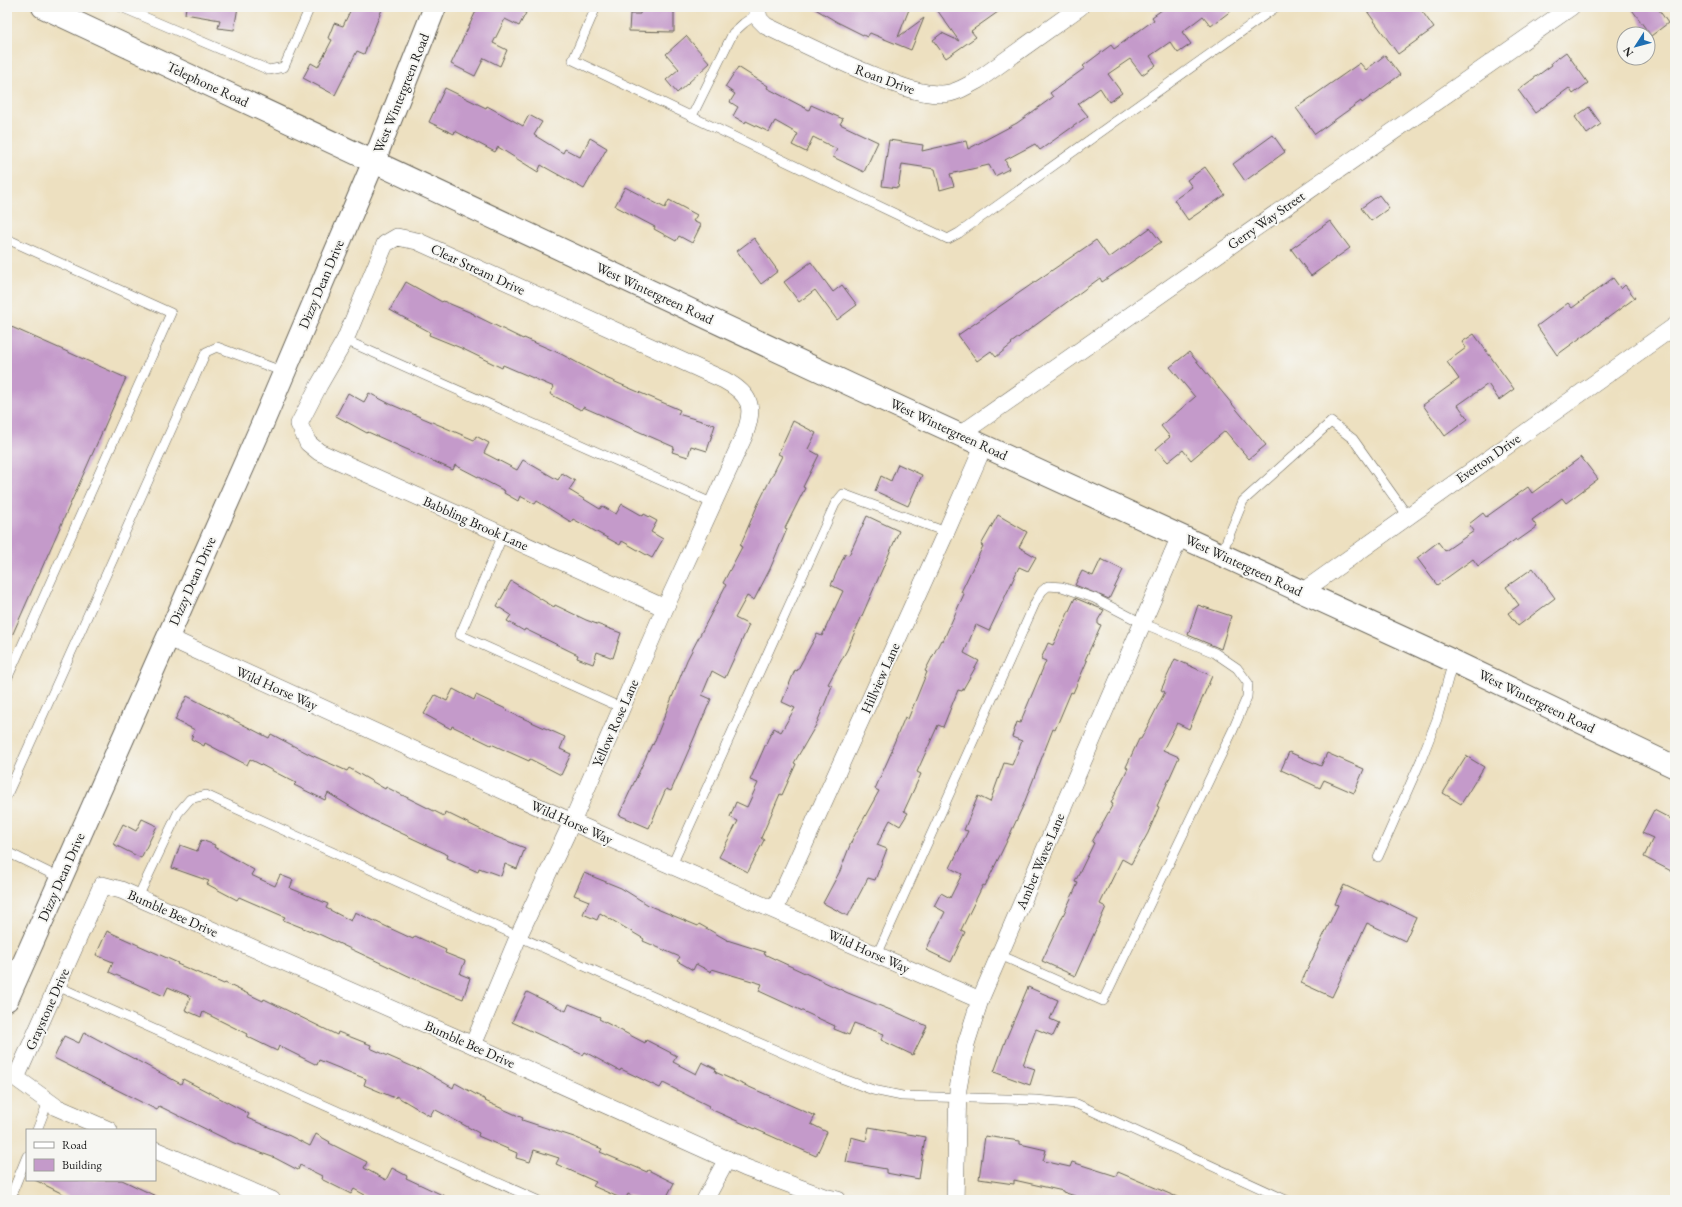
<svg xmlns="http://www.w3.org/2000/svg" width="1682" height="1207" viewBox="0 0 1682 1207" font-family="'EB Garamond',serif">
<style>
.building{fill:#c49aca}
.lines{fill:none;stroke-linecap:round;stroke-linejoin:round}
.lane-casing{stroke:#656155;stroke-width:10}
.street-casing{stroke:#656155;stroke-width:18}
.secondary-casing{stroke:#656155;stroke-width:24}
.lane{stroke:#fff;stroke-width:9}
.street{stroke:#fff;stroke-width:17}
.secondary{stroke:#fff;stroke-width:22}
.labels{text-anchor:middle;dominant-baseline:central;stroke-width:4;stroke-linejoin:round;paint-order:stroke}
.street-label{font-size:14px;fill:#1c1c1c;stroke:#f6f6f2}
</style>
<rect width="100%" height="100%" fill="#f6f6f2"/>
<filter id="ink" filterUnits="userSpaceOnUse"><feTurbulence type="fractalNoise" baseFrequency=".025" numOctaves="2"/><feDisplacementMap in="SourceGraphic" scale="8" xChannelSelector="R" yChannelSelector="G"/><feConvolveMatrix kernelMatrix="1 2 1 2 8 2 1 2 1" color-interpolation-filters="sRGB"/></filter>
<filter id="wash" filterUnits="userSpaceOnUse"><feTurbulence type="fractalNoise" baseFrequency=".012" numOctaves="4" result="noise"/><feDisplacementMap in="SourceGraphic" scale="16" xChannelSelector="R" yChannelSelector="G"/><feGaussianBlur stdDeviation="0.9" result="paint"/><feColorMatrix in="noise" values="0 0 0 0 0 0 0 0 0 0 0 0 0 0 0 0 0 1.4 0 .05"/><feComposite in="paint" operator="in"/></filter>
<g filter="url(#wash)">
<rect width="100%" height="100%" fill="#ede0c0"/>
<g id="blocks">
<g class="building">
<polygon points="186,7 238,7 234,30 218,28 220,20 185,14"/>
<polygon points="352,7 383,7 364,54 357,51 335,95 303,78 311,63 318,67 332,40 328,38 334,23 343,26"/>
<polygon points="478,7 514,7 526,13 519,26 505,19 493,43 507,50 500,66 484,58 475,76 451,64"/>
<polygon points="641,7 674,7 674,32 629,31 630,14 640,14"/>
<polygon points="812,7 910,7 898,37 924,18 911,50 870,33 867,37 837,22"/>
<polygon points="935,7 1005,7 971,31 976,37 946,58 933,40 942,33 959,41"/>
<polygon points="1166,7 1236,7 1211,26 1203,16 1182,32 1191,44 1178,53 1170,42 1150,56 1156,65 1142,75 1130,59 1108,74 1122,93 1109,102 1100,88 1078,104 1088,116 1040,150 1035,144 1005,160 1009,169 995,176 989,165 950,174 954,186 940,190 935,169 902,164 898,188 882,186 889,140 923,145 922,151 966,141 968,149 1017,123 1053,97 1050,93 1085,68 1083,66 1111,45 1114,49 1154,20 1152,17"/>
<polygon points="1364,7 1419,7 1434,28 1398,54"/>
<polygon points="1630,7 1657,7 1668,23 1651,36"/>
<polygon points="686,36 710,63 677,93 666,80 679,69 666,54"/>
<polygon points="1566,52 1588,83 1573,94 1569,88 1535,113 1518,90 1552,65 1551,63"/>
<polygon points="1385,55 1400,75 1362,103 1361,101 1315,134 1296,108 1360,63 1366,70"/>
<polygon points="738,67 768,86 767,88 809,110 811,105 843,119 840,124 878,142 864,172 833,157 837,149 813,137 806,152 792,145 798,134 775,121 769,132 746,121 745,123 733,116 738,107 730,102 735,94 725,87"/>
<polygon points="445,88 486,108 487,106 523,126 529,115 542,122 534,135 563,153 565,149 580,157 590,138 607,148 584,189 541,165 538,172 498,147 495,152 455,131 454,134 429,122"/>
<polygon points="1589,107 1601,124 1587,134 1575,117"/>
<polygon points="1273,135 1285,152 1245,181 1233,164"/>
<polygon points="1205,167 1225,195 1188,220 1174,200 1192,187 1187,180"/>
<polygon points="625,187 665,208 669,200 697,215 693,221 701,225 692,243 679,236 676,241 654,229 655,227 615,206"/>
<polygon points="1379,195 1389,208 1371,221 1361,208"/>
<polygon points="1330,221 1350,248 1311,276 1291,249"/>
<polygon points="1150,228 1161,242 1102,282 1100,278 1011,343 1012,344 996,357 991,351 977,361 958,335 1096,240 1109,258"/>
<polygon points="754,238 778,271 761,284 737,251"/>
<polygon points="811,262 833,292 842,285 857,305 837,320 815,290 799,302 784,282"/>
<polygon points="1613,278 1621,289 1625,285 1635,298 1557,355 1537,326 1568,303 1572,308"/>
<polygon points="406,282 442,302 443,301 474,314 474,315 523,339 524,338 561,354 606,378 680,410 678,414 715,425 707,451 691,446 688,457 672,452 674,447 583,407 581,410 550,394 554,387 503,365 502,368 461,348 429,335 430,332 390,310"/>
<polygon points="7,325 126,378 7,647"/>
<polygon points="1474,334 1514,389 1499,400 1488,384 1458,405 1468,419 1445,436 1423,405 1459,379 1447,362 1466,348 1462,342"/>
<polygon points="1189,352 1266,445 1249,459 1225,431 1191,460 1183,450 1168,462 1156,449 1170,437 1161,426 1195,397 1170,367"/>
<polygon points="348,393 364,402 369,393 390,404 474,440 476,436 489,443 484,453 517,470 523,460 558,480 562,473 575,481 569,490 600,509 602,506 616,514 622,504 643,516 644,514 657,521 651,532 663,539 652,558 622,541 620,545 573,519 571,522 537,501 535,504 520,496 518,501 504,493 505,491 455,465 453,470 368,432 367,433 336,416"/>
<polygon points="793,421 816,433 808,449 819,455 803,487 805,488 785,528 787,529 770,569 754,600 747,596 735,618 749,625 725,678 712,671 702,695 711,699 671,791 666,789 649,828 619,815 652,744 653,745 687,660 726,585 723,583 742,547 740,546 758,504 782,456 778,454"/>
<polygon points="1581,457 1598,479 1566,503 1562,498 1532,520 1537,527 1517,541 1516,539 1478,566 1473,559 1437,585 1417,558 1438,542 1445,551 1474,531 1469,524 1483,513 1486,517 1528,487 1532,493"/>
<polygon points="898,464 922,475 908,506 875,491 881,476 891,481"/>
<polygon points="998,515 1027,532 1019,547 1036,557 1028,571 1019,567 989,631 976,625 964,653 979,661 962,691 958,690 943,727 938,725 917,772 921,774 904,811 908,813 900,826 890,820 877,845 887,849 875,880 868,878 848,916 823,903 840,871 852,840 879,791 875,789 892,751 891,750 905,717 908,719 927,672 925,671 941,640 943,641 964,594 961,592 983,546 981,545"/>
<polygon points="867,516 899,531 847,650 828,684 832,686 816,725 794,763 796,764 782,795 780,794 761,838 764,840 748,872 719,857 738,821 730,817 736,802 747,807 758,783 750,780 768,739 774,728 781,732 795,708 782,702 795,670 797,671 817,634 822,636 843,591 831,585 845,554 849,555"/>
<polygon points="1101,559 1123,570 1109,599 1075,585 1082,571 1093,576"/>
<polygon points="1533,568 1555,598 1518,626 1508,613 1519,605 1506,587"/>
<polygon points="511,581 554,607 555,605 586,620 621,633 613,658 597,652 593,664 577,658 578,655 525,629 524,631 507,621 511,615 497,606"/>
<polygon points="1075,598 1104,610 1098,620 1098,624 1101,625 1085,660 1087,661 1073,693 1071,692 1055,730 1053,729 1023,806 1006,843 985,886 983,885 961,930 965,932 951,962 926,950 945,912 934,906 941,893 950,898 962,874 950,868 968,831 964,830 978,796 990,802 1004,763 1012,765 1022,741 1012,737 1017,722 1020,723 1046,661 1041,659 1048,643 1053,645"/>
<polygon points="1198,605 1231,616 1221,649 1188,635"/>
<polygon points="1175,659 1212,676 1189,729 1177,723 1163,750 1179,757 1157,806 1159,807 1148,833 1131,864 1122,859 1100,904 1106,907 1075,976 1042,961 1078,883 1075,882 1094,843 1092,842 1113,804 1111,803 1128,768 1126,767 1139,739 1141,739 1165,692 1161,690"/>
<polygon points="453,689 474,700 476,695 508,710 507,711 565,737 560,749 571,754 561,775 530,759 529,761 491,744 491,745 452,726 451,729 424,714 435,695 447,701"/>
<polygon points="187,696 269,738 271,734 309,754 347,771 349,768 385,789 386,787 444,816 445,812 494,836 525,848 517,869 505,864 501,876 479,868 478,872 447,858 448,855 371,819 328,793 325,800 294,785 296,783 250,759 247,765 205,743 204,746 191,739 195,730 175,720"/>
<polygon points="1289,752 1321,766 1327,753 1364,769 1354,793 1324,780 1320,788 1281,770"/>
<polygon points="1466,756 1484,767 1461,804 1443,793"/>
<polygon points="1654,810 1675,821 1675,873 1644,857 1653,838 1642,833"/>
<polygon points="142,819 157,826 141,858 113,844 123,824 136,831"/>
<polygon points="201,840 215,845 214,847 254,870 251,875 275,886 280,875 293,880 290,888 328,904 326,908 351,921 355,912 413,939 415,936 446,950 445,953 465,961 460,974 470,978 463,999 430,986 321,935 283,920 285,917 239,897 237,900 207,884 209,881 172,868 180,845 197,851"/>
<polygon points="584,873 621,888 650,906 698,926 699,924 727,940 765,952 764,954 848,993 898,1013 927,1026 913,1055 881,1040 884,1034 854,1023 849,1035 834,1029 835,1026 759,991 762,984 712,969 711,972 696,964 693,970 677,961 680,957 643,941 644,939 600,913 597,920 583,914 589,901 574,895"/>
<polygon points="1344,885 1380,902 1381,900 1416,917 1405,941 1367,923 1332,997 1301,983 1338,905 1335,904"/>
<polygon points="107,931 178,963 177,964 224,984 225,983 263,1001 264,999 337,1035 338,1032 371,1045 370,1048 418,1069 419,1068 453,1088 455,1083 486,1100 485,1101 523,1118 522,1120 574,1137 602,1149 600,1152 647,1172 648,1170 674,1183 665,1200 640,1200 628,1194 625,1200 593,1186 596,1182 556,1164 559,1158 534,1150 530,1162 516,1158 517,1153 478,1136 479,1133 434,1109 430,1116 396,1096 395,1098 364,1085 366,1079 319,1060 317,1065 279,1046 277,1051 246,1036 247,1034 203,1012 201,1017 185,1010 191,997 168,987 164,996 109,972 113,962 96,955"/>
<polygon points="1028,987 1058,1000 1050,1019 1059,1023 1053,1036 1036,1029 1023,1065 1035,1069 1030,1085 994,1072 1006,1039"/>
<polygon points="527,992 566,1011 569,1004 600,1017 599,1019 645,1043 646,1040 677,1056 673,1062 696,1074 702,1062 716,1069 715,1072 815,1116 811,1124 827,1132 816,1156 708,1108 709,1106 663,1083 660,1088 621,1069 620,1071 585,1052 583,1055 512,1022"/>
<polygon points="84,1032 181,1084 183,1079 212,1094 249,1114 247,1118 290,1136 310,1146 316,1134 330,1142 329,1143 367,1162 364,1168 386,1180 392,1168 407,1176 406,1178 453,1200 374,1200 354,1189 351,1194 321,1179 322,1176 300,1165 298,1170 275,1158 234,1143 159,1106 157,1110 54,1058 64,1036 79,1043"/>
<polygon points="869,1127 925,1137 919,1179 886,1173 886,1169 846,1162 851,1137 866,1141"/>
<polygon points="985,1136 1020,1141 1020,1144 1046,1150 1043,1161 1070,1167 1072,1162 1116,1176 1118,1172 1184,1200 1087,1200 1063,1192 1063,1191 1014,1180 1014,1184 979,1179"/>
<polygon points="35,1180 122,1180 164,1200 75,1200"/>
</g>
</g>
</g>
<g filter="url(#ink)">
<use href="#blocks" fill-opacity="0" stroke="#656155" stroke-width="1"/>
<g class="lines">
<defs>
<g id="lane">
<polyline points="121,7 269,70 284,67 310,7"/>
<polyline points="596,7 573,60 948,239 959,233 1276,7"/>
<polyline points="692,116 733,33 744,23 757,14"/>
<polyline points="7,239 171,313 7,679"/>
<polyline points="345,340 714,504"/>
<polyline points="503,535 460,635 622,708"/>
<polyline points="1221,555 1243,501 1331,422 1353,439 1407,515"/>
<polyline points="7,795 206,352 217,347 284,372"/>
<polyline points="7,852 60,878"/>
<polyline points="1378,857 1421,760 1437,719 1453,661"/>
<polyline points="672,865 835,504 843,494 946,532"/>
<polyline points="138,897 178,813 190,799 206,795 615,980 833,1075 873,1090 902,1096 1036,1100 1077,1104 1286,1200"/>
<polyline points="877,955 1036,601 1042,591 1048,586 1062,587 1094,598 1142,623 1215,653 1237,668 1248,683 1247,697 1233,730 1103,1001 1000,955"/>
<polyline points="57,986 537,1200"/>
<polyline points="37,1130 48,1102"/>
<polyline points="15,1200 12,1193 27,1156"/>
</g>
<g id="street">
<path d="M757,7L759,19L766,26C802,43 839,62 877,77C898,85 918,94 941,94C954,94 967,86 978,80L1080,7"/>
<polyline points="961,434 1571,7"/>
<polyline points="1302,592 1675,326"/>
<polyline points="167,637 572,822 980,1000"/>
<polyline points="775,909 946,532 984,445"/>
<path d="M473,1045L519,935L572,822L665,608L744,436C755,408 752,395 724,380L417,241L397,237L385,244L345,340L319,385L299,424L308,443L319,452L665,608"/>
<polyline points="109,1130 56,1107 16,1078 102,885 121,890 473,1045 746,1168 824,1197 838,1200"/>
<polyline points="155,1150 272,1200"/>
<polyline points="705,1200 727,1159"/>
<polyline points="955,1200 958,1089 966,1044 980,1000 1180,536"/>
</g>
<g id="secondary">
<polyline points="43,7 851,385 1453,661 1675,767"/>
<polyline points="7,1000 261,427 374,161 435,7"/>
</g>
</defs>
<use href="#lane" class="lane-casing"/>
<use href="#street" class="street-casing"/>
<use href="#secondary" class="secondary-casing"/>
<use href="#lane" class="lane"/>
<use href="#street" class="street"/>
<use href="#secondary" class="secondary"/>
</g>
</g>
<g class="labels">
<g class="street-label">
<text transform="translate(885 79) rotate(20)">Roan Drive</text>
<text transform="translate(208 84) rotate(25)">Telephone Road</text>
<text transform="translate(401 93) rotate(-68)">West Wintergreen Road</text>
<text transform="translate(1266 220) rotate(-35)">Gerry Way Street</text>
<text transform="translate(478 269) rotate(25)">Clear Stream Drive</text>
<text transform="translate(321 284) rotate(-67)">Dizzy Dean Drive</text>
<text transform="translate(655 293) rotate(25)">West Wintergreen Road</text>
<text transform="translate(949 429) rotate(25)">West Wintergreen Road</text>
<text transform="translate(1488 458) rotate(-35)">Everton Drive</text>
<text transform="translate(476 523) rotate(24)">Babbling Brook Lane</text>
<text transform="translate(1244 565) rotate(25)">West Wintergreen Road</text>
<text transform="translate(192 581) rotate(-66)">Dizzy Dean Drive</text>
<text transform="translate(880 678) rotate(-66)">Hillview Lane</text>
<text transform="translate(277 688) rotate(24)">Wild Horse Way</text>
<text transform="translate(1537 701) rotate(26)">West Wintergreen Road</text>
<text transform="translate(615 723) rotate(-66)">Yellow Rose Lane</text>
<text transform="translate(572 822) rotate(24)">Wild Horse Way</text>
<text transform="translate(1040 861) rotate(-67)">Amber Waves Lane</text>
<text transform="translate(61 877) rotate(-66)">Dizzy Dean Drive</text>
<text transform="translate(173 913) rotate(24)">Bumble Bee Drive</text>
<text transform="translate(869 951) rotate(24)">Wild Horse Way</text>
<text transform="translate(47 1009) rotate(-66)">Graystone Drive</text>
<text transform="translate(470 1044) rotate(24)">Bumble Bee Drive</text>
</g>
</g>
<rect width="1682" height="1207" fill="none" stroke="#f6f6f2" stroke-width="24"/>
<rect x="26" y="1129" width="130" height="52" fill="#f6f6f2" stroke="#9f9f9c"/>
<rect x="34" y="1142" width="20" height="6" fill="#ffffff" stroke="#9f9f9c"/>
<text x="62" y="1149" font-size="12" fill="#1c1c1c">Road</text>
<rect x="34" y="1159" width="20" height="12" fill="#c49aca" stroke="#9f9f9c"/>
<text x="62" y="1169" font-size="12" fill="#1c1c1c">Building</text>
<g transform="translate(1636 46) rotate(234)"><circle r="19" fill="#f6f6f2" stroke="#9f9f9c"/>
<path d="M0-3L7 15L0 10L-7 15Z" fill="#1f6fb2"/>
<text y="-6" font-size="11" font-weight="bold" text-anchor="middle" fill="#1c1c1c">N</text>
</g>
</svg>
